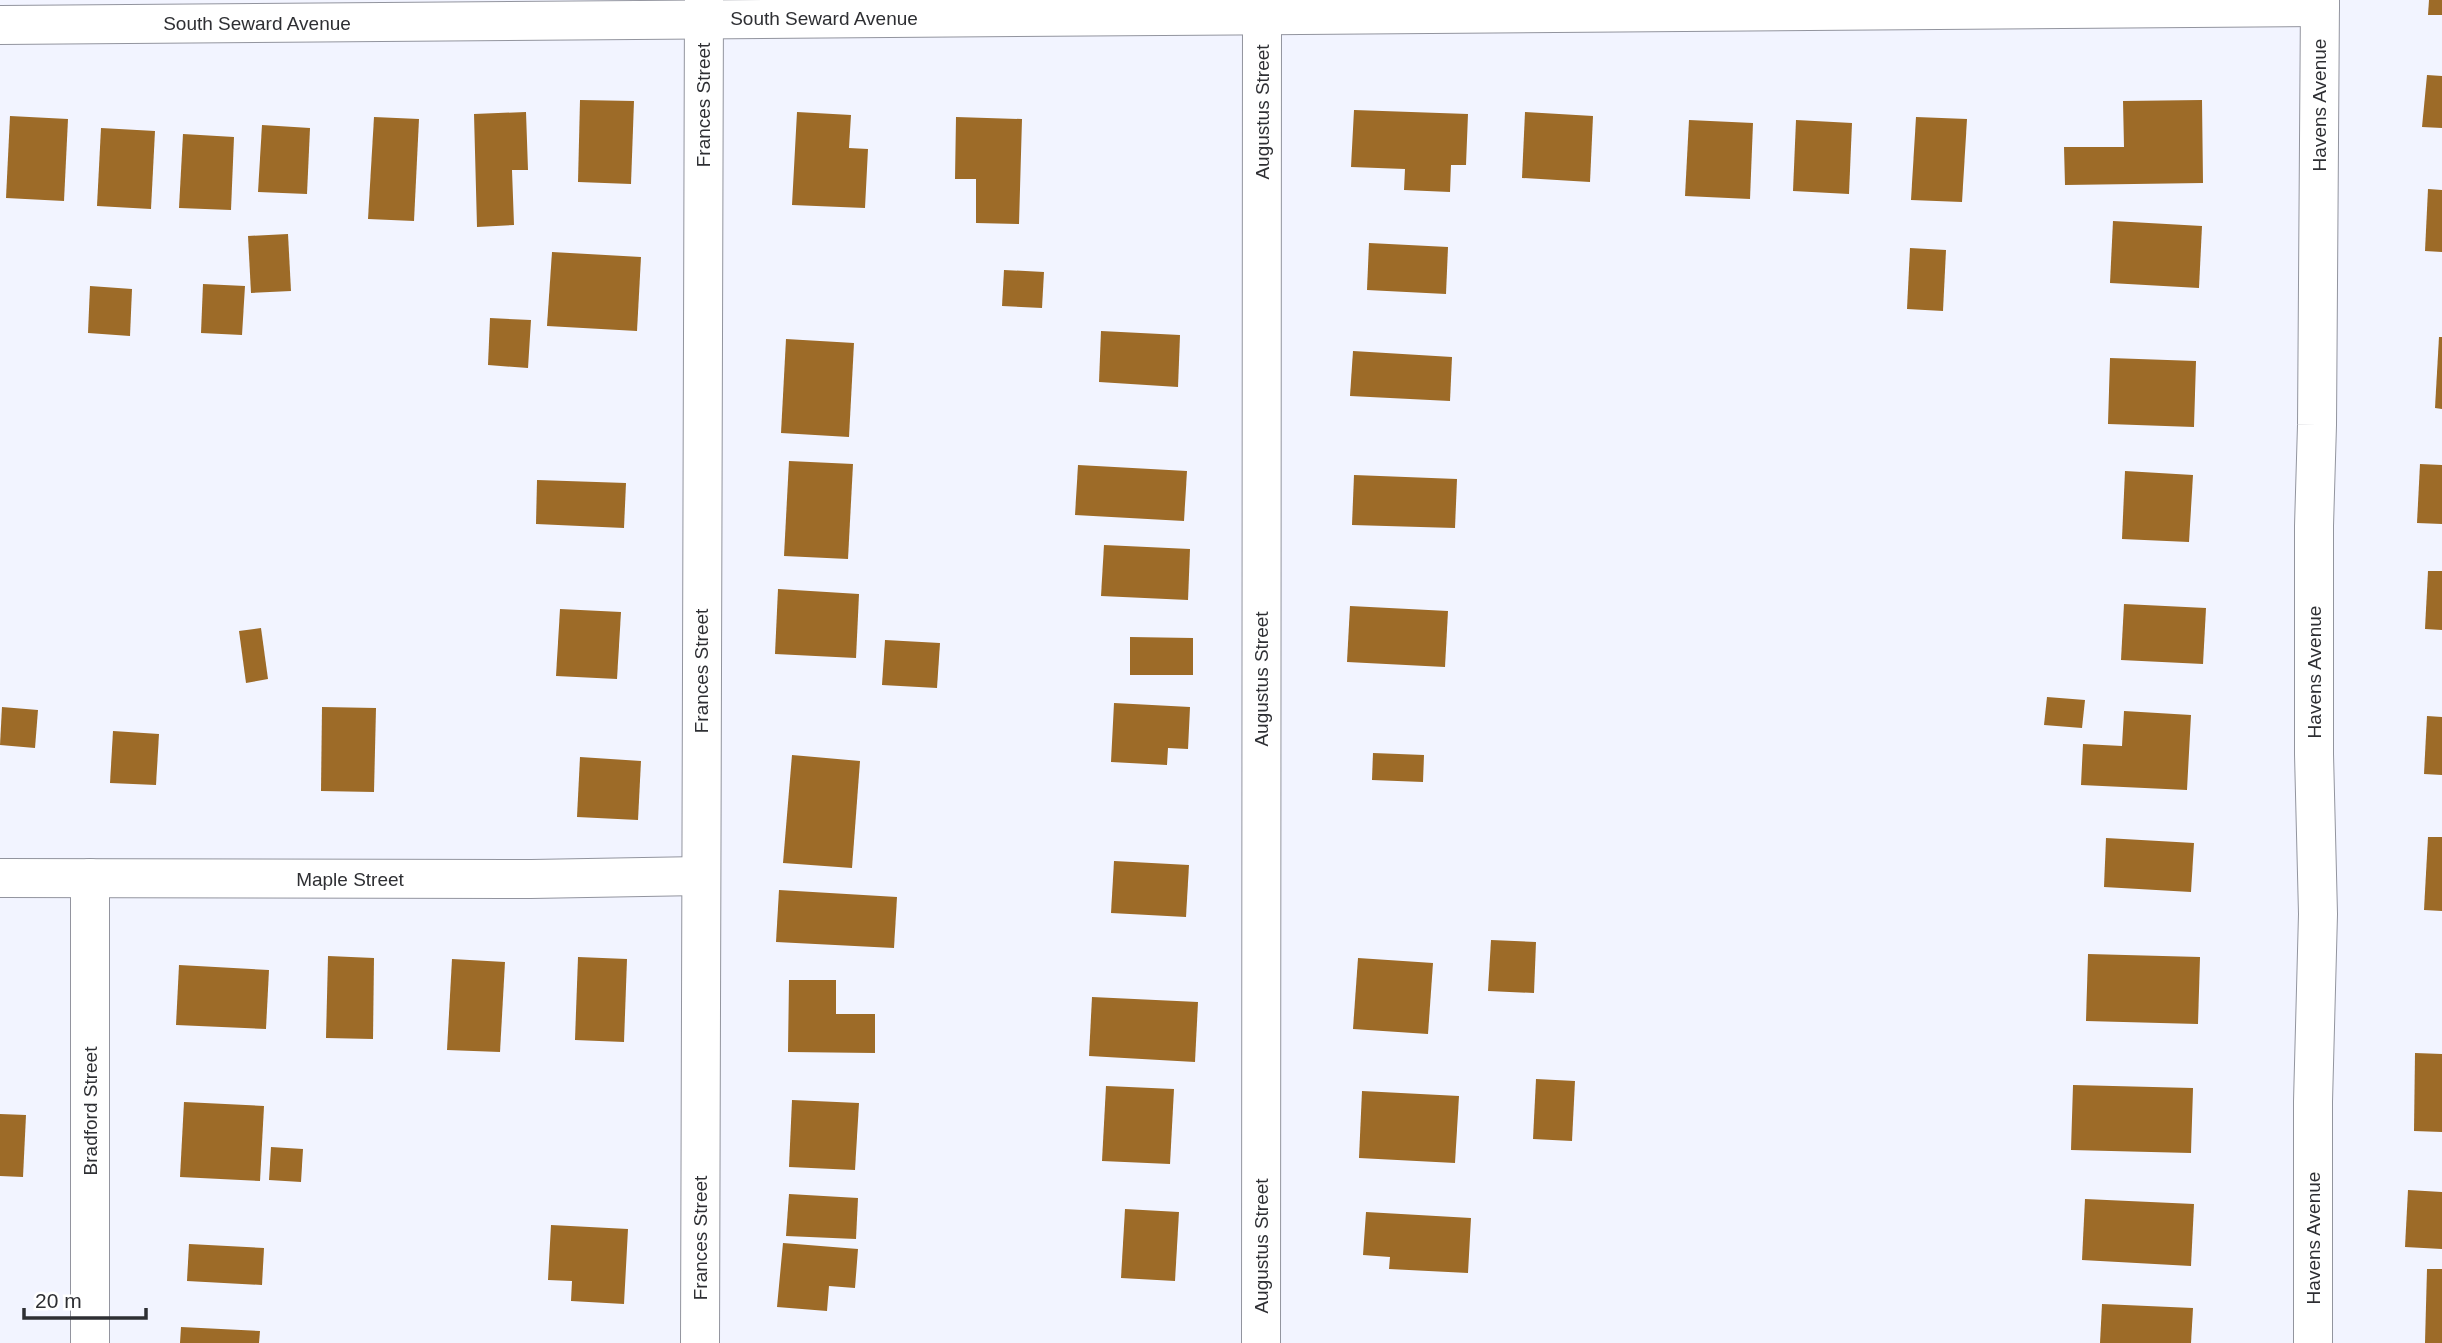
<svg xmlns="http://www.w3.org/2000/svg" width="2442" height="1343" viewBox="0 0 2442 1343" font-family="Arial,sans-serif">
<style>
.building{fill:#9d6b28}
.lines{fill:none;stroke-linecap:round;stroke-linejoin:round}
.minor-casing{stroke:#92949e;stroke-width:40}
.minor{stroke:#fff;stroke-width:38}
.labels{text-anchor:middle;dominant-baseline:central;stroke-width:7;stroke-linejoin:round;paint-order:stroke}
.street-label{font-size:19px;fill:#2e2f33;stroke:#fff}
</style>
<rect width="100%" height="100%" fill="#f2f4ff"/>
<g class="building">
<polygon points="2429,0 2442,0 2442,15 2428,15"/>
<polygon points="2427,75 2442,76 2442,128 2422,127"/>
<polygon points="580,100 634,101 631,184 578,182"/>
<polygon points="2202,100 2203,183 2065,185 2064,147 2124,147 2123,101"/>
<polygon points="1354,110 1468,114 1466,165 1451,165 1450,192 1404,190 1405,169 1351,167"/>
<polygon points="526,112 528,170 512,170 514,225 477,227 474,114"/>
<polygon points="797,112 851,115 849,148 868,149 865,208 792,205"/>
<polygon points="1525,112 1593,116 1590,182 1522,178"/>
<polygon points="10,116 68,119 64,201 6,198"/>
<polygon points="374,117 419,119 414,221 368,219"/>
<polygon points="956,117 1022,119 1019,224 976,223 976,179 955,179"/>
<polygon points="1916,117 1967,119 1962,202 1911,200"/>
<polygon points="1689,120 1753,123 1750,199 1685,196"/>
<polygon points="1796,120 1852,123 1849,194 1793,191"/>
<polygon points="262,125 310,128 307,194 258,192"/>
<polygon points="101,128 155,131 151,209 97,206"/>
<polygon points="183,134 234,137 231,210 179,208"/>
<polygon points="2428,189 2442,190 2442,252 2425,251"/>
<polygon points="2113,221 2202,226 2199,288 2110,283"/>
<polygon points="288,234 291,291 251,293 248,236"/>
<polygon points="1369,243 1448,247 1446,294 1367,290"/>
<polygon points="1910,248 1946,250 1943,311 1907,309"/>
<polygon points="552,252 641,257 637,331 547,326"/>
<polygon points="1004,270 1044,272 1042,308 1002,306"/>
<polygon points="203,284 245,286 242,335 201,333"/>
<polygon points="90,286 132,289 130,336 88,333"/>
<polygon points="490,318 531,320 528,368 488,365"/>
<polygon points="1101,331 1180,335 1178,387 1099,382"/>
<polygon points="2439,337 2442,337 2442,409 2435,408"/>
<polygon points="786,339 854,343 849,437 781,433"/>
<polygon points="1353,351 1452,357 1450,401 1350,396"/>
<polygon points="2110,358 2196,361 2194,427 2108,424"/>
<polygon points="789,461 853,464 848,559 784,556"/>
<polygon points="2420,464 2442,465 2442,524 2417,523"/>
<polygon points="1078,465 1187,471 1184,521 1075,515"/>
<polygon points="2125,471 2193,475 2189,542 2122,539"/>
<polygon points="1354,475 1457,479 1455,528 1352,525"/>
<polygon points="537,480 626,483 624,528 536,524"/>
<polygon points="1104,545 1190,549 1188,600 1101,596"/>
<polygon points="2428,571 2442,571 2442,630 2425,629"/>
<polygon points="778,589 859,594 856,658 775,654"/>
<polygon points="2124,604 2206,608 2203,664 2121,660"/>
<polygon points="1350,606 1448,611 1445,667 1347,662"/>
<polygon points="560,609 621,612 617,679 556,676"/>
<polygon points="261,628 268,679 246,683 239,631"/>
<polygon points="1130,637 1193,638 1193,675 1130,675"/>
<polygon points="885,640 940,643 937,688 882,685"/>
<polygon points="2047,697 2085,700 2082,728 2044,725"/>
<polygon points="1114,703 1190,707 1188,749 1168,748 1167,765 1111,762"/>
<polygon points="2,707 38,710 35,748 0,745"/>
<polygon points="322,707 376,708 374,792 321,791"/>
<polygon points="2124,711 2191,715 2187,790 2081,785 2083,744 2122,746"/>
<polygon points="2427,716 2442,717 2442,775 2424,774"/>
<polygon points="113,731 159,734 156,785 110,783"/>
<polygon points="1373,753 1424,755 1423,782 1372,780"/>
<polygon points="792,755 860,761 852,868 783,863"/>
<polygon points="580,757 641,761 638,820 577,817"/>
<polygon points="2428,837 2442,837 2442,911 2424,910"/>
<polygon points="2106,838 2194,843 2191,892 2104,887"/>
<polygon points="1114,861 1189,865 1186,917 1111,913"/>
<polygon points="779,890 897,897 894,948 776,942"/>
<polygon points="1491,940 1536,942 1534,993 1488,991"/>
<polygon points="2088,954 2200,957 2198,1024 2086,1021"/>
<polygon points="328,956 374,958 373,1039 326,1038"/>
<polygon points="578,957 627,959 624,1042 575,1040"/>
<polygon points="1358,958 1433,963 1428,1034 1353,1029"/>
<polygon points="452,959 505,962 500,1052 447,1050"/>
<polygon points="179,965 269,970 266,1029 176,1025"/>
<polygon points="789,980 836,980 836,1014 875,1014 875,1053 788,1052"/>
<polygon points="1092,997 1198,1002 1195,1062 1089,1056"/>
<polygon points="2415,1053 2442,1054 2442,1132 2414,1131"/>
<polygon points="1536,1079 1575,1081 1572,1141 1533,1139"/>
<polygon points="2073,1085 2193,1088 2191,1153 2071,1150"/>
<polygon points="1106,1086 1174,1089 1170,1164 1102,1161"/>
<polygon points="1362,1091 1459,1096 1455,1163 1359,1158"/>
<polygon points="792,1100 859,1103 855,1170 789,1167"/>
<polygon points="184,1102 264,1106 260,1181 180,1177"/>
<polygon points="0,1114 26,1115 23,1177 0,1176"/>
<polygon points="271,1147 303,1149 301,1182 269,1180"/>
<polygon points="2408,1190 2442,1192 2442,1249 2405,1247"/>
<polygon points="789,1194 858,1198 856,1239 786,1236"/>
<polygon points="2085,1199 2194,1204 2191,1266 2082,1260"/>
<polygon points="1125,1209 1179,1212 1175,1281 1121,1278"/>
<polygon points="1366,1212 1471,1218 1468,1273 1389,1269 1390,1257 1363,1255"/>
<polygon points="551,1225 628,1229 624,1304 571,1301 572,1281 548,1280"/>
<polygon points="783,1243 858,1249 855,1288 829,1286 827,1311 777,1307"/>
<polygon points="189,1244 264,1248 262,1285 187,1281"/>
<polygon points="2427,1269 2442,1269 2442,1343 2425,1343"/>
<polygon points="2102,1304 2193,1308 2191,1343 2100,1343"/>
<polygon points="181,1327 260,1331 259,1343 180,1343"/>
</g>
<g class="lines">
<defs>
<g id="minor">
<polyline points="0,25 2320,7"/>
<polyline points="0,878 531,879 700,876"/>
<polyline points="90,878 90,1343"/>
<polyline points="700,1343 704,0"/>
<polyline points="1261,1343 1262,14"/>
<polyline points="2313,1343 2313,1102 2318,914 2314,754 2314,526 2317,425 2320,0"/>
</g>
</defs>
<use href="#minor" class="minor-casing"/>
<use href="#minor" class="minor"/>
</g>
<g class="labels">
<g class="street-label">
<text x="824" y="18">South Seward Avenue</text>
<text x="257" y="23">South Seward Avenue</text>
<text transform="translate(703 105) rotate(-90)">Frances Street</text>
<text transform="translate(2319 105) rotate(-90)">Havens Avenue</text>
<text transform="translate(1262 112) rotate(-90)">Augustus Street</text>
<text transform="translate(701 671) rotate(-90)">Frances Street</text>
<text transform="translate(2314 672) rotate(-90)">Havens Avenue</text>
<text transform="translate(1261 679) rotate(-90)">Augustus Street</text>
<text x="350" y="879">Maple Street</text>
<text transform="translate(90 1111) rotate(-90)">Bradford Street</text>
<text transform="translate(700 1238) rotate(-90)">Frances Street</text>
<text transform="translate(2313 1238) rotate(-90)">Havens Avenue</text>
<text transform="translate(1261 1246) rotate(-90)">Augustus Street</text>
</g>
</g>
<path d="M24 1308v10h122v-10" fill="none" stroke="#2e2f33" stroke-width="3.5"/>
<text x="35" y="1308" font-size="21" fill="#2e2f33" stroke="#ffffff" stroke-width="5" paint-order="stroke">20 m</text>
</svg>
